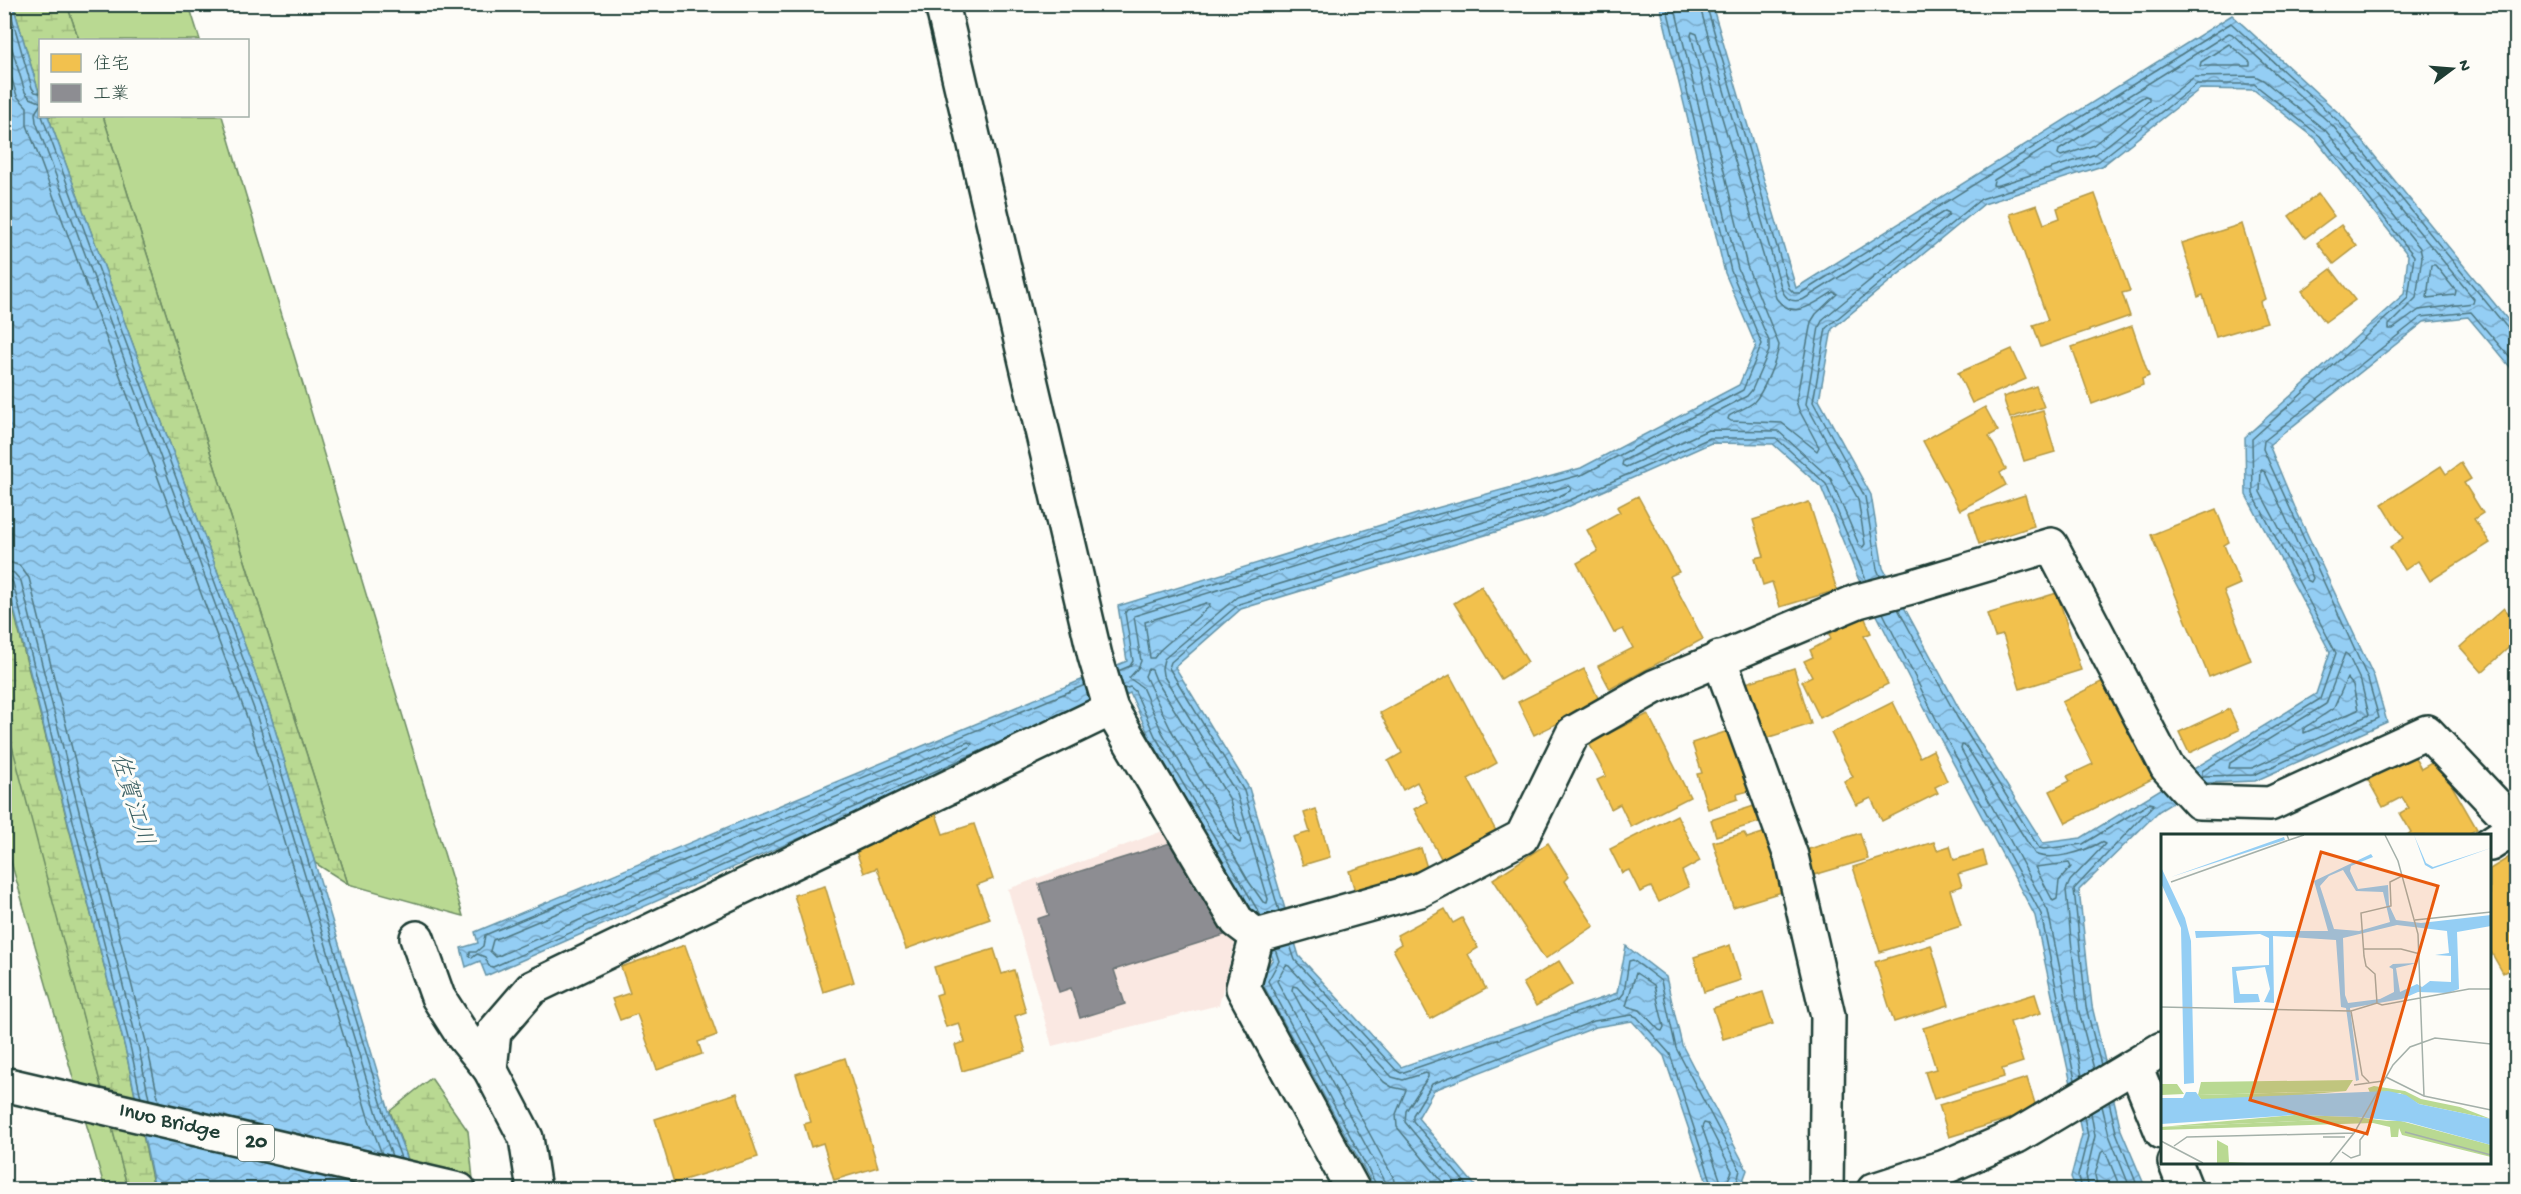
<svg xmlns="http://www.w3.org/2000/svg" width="2521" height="1194" viewBox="0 0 2521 1194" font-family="'Gochi Hand','Klee One',sans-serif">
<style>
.built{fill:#fae8e2}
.green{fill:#b9d992;stroke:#6c8b63;stroke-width:1.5}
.wetland{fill:url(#wetland-marsh);stroke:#6c8b63;stroke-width:1.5}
.water{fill:url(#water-waves);stroke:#6594a7;stroke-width:1.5;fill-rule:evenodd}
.homes{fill:#f2c14e;stroke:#b39946;stroke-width:1.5}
.industry{fill:#8d8d92;stroke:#6c7576;stroke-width:1.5}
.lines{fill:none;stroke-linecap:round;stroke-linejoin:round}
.shore{stroke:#4e7781;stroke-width:1.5}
.minor-casing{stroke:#1f3d34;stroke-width:38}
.major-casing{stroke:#1f3d34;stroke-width:38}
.minor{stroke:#fdfcf7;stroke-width:33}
.major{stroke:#fdfcf7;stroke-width:33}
.labels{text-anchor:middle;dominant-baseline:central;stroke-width:6;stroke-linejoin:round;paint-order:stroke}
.shield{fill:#fdfcf7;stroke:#62766e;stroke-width:1.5}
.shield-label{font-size:21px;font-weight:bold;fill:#1f3d34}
.street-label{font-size:22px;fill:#1f3d34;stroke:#fdfcf7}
.water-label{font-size:24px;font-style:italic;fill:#3c6164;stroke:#fdfcf7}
.inset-road{fill:none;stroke:#a4b0a9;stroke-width:1.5}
.view{fill:#e8590c;fill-opacity:0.15;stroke:#e8590c;stroke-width:3}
.inset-edge{fill:none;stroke:#1f3d34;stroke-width:3}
</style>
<defs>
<pattern id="wetland-marsh" width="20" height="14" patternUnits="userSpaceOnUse" patternTransform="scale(1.5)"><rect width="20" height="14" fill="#b9d992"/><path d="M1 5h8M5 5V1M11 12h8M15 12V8" fill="none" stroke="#9fbb7e"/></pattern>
<pattern id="water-waves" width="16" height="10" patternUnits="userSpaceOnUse" patternTransform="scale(1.5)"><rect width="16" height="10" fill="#94cef4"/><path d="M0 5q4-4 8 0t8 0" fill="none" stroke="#78a8c6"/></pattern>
</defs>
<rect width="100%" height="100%" fill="#fdfcf7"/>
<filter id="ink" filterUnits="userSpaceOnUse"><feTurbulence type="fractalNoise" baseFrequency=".0167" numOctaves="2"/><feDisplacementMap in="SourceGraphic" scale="12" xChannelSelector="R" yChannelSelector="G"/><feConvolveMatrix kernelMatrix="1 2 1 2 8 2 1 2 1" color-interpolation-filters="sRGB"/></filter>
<g filter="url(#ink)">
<polygon class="built" points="1176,826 1236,938 1219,1005 1052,1046 1008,889"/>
<g class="green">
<polygon points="67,5 189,5 200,40 79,40"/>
<polygon points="103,116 222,116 463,916 348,884"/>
<polygon points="4,719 11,738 128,1189 105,1189 5,841"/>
</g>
<g class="wetland">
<polygon points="13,5 67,5 79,40 40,40 40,96"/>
<polygon points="48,116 103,116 348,884 315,863 270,713"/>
<polygon points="4,573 126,1052 154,1189 128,1189 5,719"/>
<polygon points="431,1078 468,1131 474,1189 419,1189 390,1111"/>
</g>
<g class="water">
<polygon points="4,5 13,5 40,96 40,116 48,116 270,713 389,1111 419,1189 155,1189 126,1052 5,573"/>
<path d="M1660,5H1712L1796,288L2232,15L2343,117L2516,330V374L2468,317L2424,322L2269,445L2296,510L2374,677L2387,722L2255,781L2205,783L2159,811L2079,890L2092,1006L2121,1130L2146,1189H2076L2071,1177L2082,1135L2035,916L1935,729L1858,578L1821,487L1773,444L1711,443L1545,517L1241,609L1175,667L1249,788L1299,956L1401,1067L1617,993L1626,946L1666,977L1682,1045L1747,1170L1740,1189H1709L1664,1056L1632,1021L1596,1027L1434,1090L1418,1118L1478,1189H1375L1260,979L1273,959L1251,909L1238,890L1150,738L1130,693L486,976L480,961L466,967L461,948L478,943L475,932L1127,661L1118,606L1433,509L1581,468L1739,385L1756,346L1725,273ZM2200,89L2254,90L2316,139L2408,255L2404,294L2245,437L2246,495L2330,652L2316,694L2081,838L2043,843L1962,714L1883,568L1871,495L1819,400L1832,329L1984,204L2102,166Z"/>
</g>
<g class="homes">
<polygon points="2095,194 2130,291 2122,293 2130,316 2041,347 2033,325 2048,320 2010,214 2037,205 2044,224 2060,218 2057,208"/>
<polygon points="2318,194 2334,216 2305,238 2289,216"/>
<polygon points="2242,224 2265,299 2260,302 2267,322 2216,337 2203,295 2198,297 2182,243"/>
<polygon points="2341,225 2357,246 2334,264 2317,243"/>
<polygon points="2331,269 2355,300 2325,322 2302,291"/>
<polygon points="2132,326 2149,376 2142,379 2143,385 2092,404 2072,347"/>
<polygon points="2012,349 2026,379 1972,403 1958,373"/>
<polygon points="2036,386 2044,407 2010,418 2003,397"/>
<polygon points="1985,407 1998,431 1989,436 2006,469 2000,473 2006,485 1960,510 1923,441"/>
<polygon points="2043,411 2055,452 2024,461 2011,420"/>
<polygon points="2461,463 2471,479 2464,483 2483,513 2474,519 2490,543 2430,581 2418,561 2405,570 2390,547 2403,538 2382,504 2441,466 2446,474"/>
<polygon points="2025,495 2034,526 1979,544 1969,513"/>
<polygon points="1638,496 1679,572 1670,576 1703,639 1610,689 1598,666 1633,648 1623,629 1614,633 1577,563 1598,551 1587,530 1620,512 1617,507"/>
<polygon points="1809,502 1837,590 1780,607 1772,582 1763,585 1755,558 1764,556 1753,520"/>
<polygon points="2216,509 2229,542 2224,545 2240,584 2224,591 2251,660 2209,677 2151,535"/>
<polygon points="1481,586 1528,662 1501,679 1454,603"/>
<polygon points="2057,593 2081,670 2020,689 2003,635 1995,637 1987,614"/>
<polygon points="2504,608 2516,622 2516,641 2482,672 2460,647"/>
<polygon points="1864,616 1871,633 1864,636 1888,684 1820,718 1802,681 1812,676 1804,661 1813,657 1810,650 1831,639 1829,634"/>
<polygon points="1794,668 1811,724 1763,739 1746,683"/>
<polygon points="1584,669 1600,702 1534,735 1518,702"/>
<polygon points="1450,675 1497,763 1468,779 1496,831 1442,860 1414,809 1427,802 1417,782 1403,790 1388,761 1402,753 1380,713"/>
<polygon points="2105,680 2154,778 2066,823 2050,791 2070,781 2067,776 2093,764 2062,702"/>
<polygon points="1893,702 1920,757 1933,750 1947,781 1935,787 1938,793 1882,821 1871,798 1856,805 1844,781 1853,777 1831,733"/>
<polygon points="2229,709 2239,730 2189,753 2179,732"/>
<polygon points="1648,714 1690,797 1631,827 1620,804 1611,809 1597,780 1606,776 1589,743"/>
<polygon points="1734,729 1753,790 1737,794 1738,799 1708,809 1697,774 1702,773 1692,743"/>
<polygon points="2413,754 2421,769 2437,760 2477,829 2465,836 2406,836 2411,832 2400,813 2409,808 2402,797 2383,807 2368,780"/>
<polygon points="1754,806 1759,822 1716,836 1711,820"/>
<polygon points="1316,809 1330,857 1303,865 1293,837 1310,832 1304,813"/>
<polygon points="936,814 943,834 974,824 993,879 977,885 990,919 906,949 877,868 864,873 853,843"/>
<polygon points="1677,815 1700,861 1682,871 1689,887 1659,902 1651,887 1640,892 1629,870 1622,873 1610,849"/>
<polygon points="1766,832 1785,891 1733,907 1713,842 1744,833 1747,838"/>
<polygon points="1860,833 1868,859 1814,875 1806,850"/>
<polygon points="1934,842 1937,850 1950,846 1954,860 1983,851 1987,865 1958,874 1962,886 1950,890 1961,926 1880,952 1853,867"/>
<polygon points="1548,843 1569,877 1565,881 1594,926 1545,959 1493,879"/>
<polygon points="1421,848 1427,868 1355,891 1349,871"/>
<polygon points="2516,853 2516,966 2503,973 2491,952 2490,953 2490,869"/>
<polygon points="825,886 854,982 823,992 794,895"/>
<polygon points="1445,909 1453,923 1462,918 1478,948 1468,954 1486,989 1430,1019 1393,949 1401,944 1397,935"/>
<polygon points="685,945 717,1035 698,1042 702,1054 657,1070 637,1014 620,1020 612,999 630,993 621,967"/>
<polygon points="1730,945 1741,980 1704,992 1694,957"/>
<polygon points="1931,945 1949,1005 1894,1022 1875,962"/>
<polygon points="994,949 1002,974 1014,970 1026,1012 1015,1016 1026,1052 962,1071 955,1045 965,1042 959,1023 946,1027 936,995 942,993 934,967"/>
<polygon points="1559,961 1573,984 1536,1006 1523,983"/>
<polygon points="1763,992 1773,1024 1723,1039 1713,1008"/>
<polygon points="2035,994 2041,1013 2010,1022 2023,1062 2002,1069 2004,1077 1934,1099 1925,1072 1936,1069 1923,1028"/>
<polygon points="845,1058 878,1167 834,1180 823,1143 811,1147 804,1124 811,1122 796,1074"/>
<polygon points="2027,1078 2037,1110 1949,1137 1939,1105"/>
<polygon points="737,1093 758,1157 674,1183 655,1119"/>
</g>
<polygon class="industry" points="1177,841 1224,935 1114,970 1125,1004 1080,1018 1071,988 1059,992 1037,919 1049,915 1039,884"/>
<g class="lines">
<g class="shore">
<polyline points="8,4 32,88 35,92 40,93"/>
<path d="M1674,4L1738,269L1769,341V351L1752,390L1747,396L1623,461L1622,465L1626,467L1708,430L1778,431L1831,479L1859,545L1863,547L1865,544L1858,499L1806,404L1819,327L1823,319L1948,216L1949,213L1945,211L1804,299C1794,303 1786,300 1782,290L1699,4"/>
<polyline points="1706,4 1789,288 1794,293 1801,293 2231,23 2338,121 2509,330 2516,333"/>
<polyline points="4,22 25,92 30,98 40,102"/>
<path d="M1692,32L1697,34L1776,298C1793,322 1815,303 1833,292L1837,294L1816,314L1811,322L1796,401L1799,410L1819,447L1817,451L1782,423L1731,421L1728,419L1729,416C1737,411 1747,408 1754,402C1763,393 1778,357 1779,345L1747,266L1691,35Z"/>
<polygon points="2229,33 2232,34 2333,126 2474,299 2473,303 2419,310 2393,329 2389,329 2389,325 2416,298 2422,257 2420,248 2326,131 2263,80 2255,76 2194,77 2096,154 1996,186 1993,185 1994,180"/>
<polygon points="2229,44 2250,62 2250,66 2200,66 2201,62"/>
<polyline points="4,54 17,96 27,107 27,125 248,720 368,1117 382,1154"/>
<polygon points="2145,96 2149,97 2149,101 2092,146 2061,156 2058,154 2059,150"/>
<polyline points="40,105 35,113 36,122 257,717 377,1114 392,1156"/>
<polyline points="42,116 264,715 384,1112 401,1158"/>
<polygon points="2431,265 2435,265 2456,291 2455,295 2427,298"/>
<polygon points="2261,470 2265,472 2313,578 2311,582 2307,580 2260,492"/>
<polygon points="1568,486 1571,488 1570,491 1540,505 1237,597 1164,659 1162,668 1163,675 1237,794 1268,899 1267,903 1263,902 1249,882 1162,732 1142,687 1129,678 1138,668 1141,661 1134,616 1437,522"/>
<polyline points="4,561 19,565 29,578 147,1046 159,1102"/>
<polyline points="4,570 14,573 21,581 139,1049 149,1099"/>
<polyline points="1880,576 1877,569 1865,497 1813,402 1826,328 1981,199 2099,161 2197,84 2254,84 2320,136 2414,256 2408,298 2252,439 2253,494 2336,653 2320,699 2202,771 2202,776 2254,775 2379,718 2368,679 2263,449 2264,441 2421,317 2471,312 2516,365"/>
<polyline points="4,578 10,579 13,583 131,1050 141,1098"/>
<polygon points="1206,603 1210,604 1209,607 1160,650 1154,658 1150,658 1145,622"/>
<polyline points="1898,609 1957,717 2039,848 2044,849 2083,844 2150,803 2154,804 2074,889 2086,1007 2101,1065"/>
<polyline points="1883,613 1940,727 2041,914 2075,1080"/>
<polygon points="2345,653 2348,655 2361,682 2369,715 2252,768 2229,768 2230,763 2326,704"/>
<polygon points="1148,669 1152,670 1156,680 1229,798 1241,839 1240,843 1236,841 1170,728 1145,676"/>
<polyline points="1118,671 1130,666 1133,661 1125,613 1127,610 1435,515 1584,474 1743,390 1762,344 1731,271 1666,4"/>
<polygon points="2347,678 2353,685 2358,710 2304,733 2304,728 2334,708"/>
<polyline points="1124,689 1130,687 1135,691 1155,736 1261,916"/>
<polyline points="1003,741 493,967 489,966 485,957 477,954 472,958 469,956 470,952 476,952 483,946 485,935 1085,685"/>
<polygon points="968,742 972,744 970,747 496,957 490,951 493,940"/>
<polygon points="2069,863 2071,867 2059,881 2057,899 2053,901 2035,867"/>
<polyline points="1279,911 1244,791 1169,668 1171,662 1239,604 1543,512 1710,438 1776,438 1826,484 1866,580"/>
<polyline points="1290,945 1295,960 1396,1070 1401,1073 1620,998 1624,993 1629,961 1633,960 1661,981 1676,1048 1740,1170 1735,1190"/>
<polyline points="1275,949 1279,961 1268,981 1379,1190"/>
<polygon points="1636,973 1654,985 1664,1027 1662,1031 1659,1030 1640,1010 1626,1006"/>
<path d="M2082,1076L2048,911L1961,749L1962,745L1966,746L2035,854C2052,862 2086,851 2101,842L2105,844L2070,881L2066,890L2078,1008L2094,1069"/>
<polyline points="2109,1102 2116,1132 2139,1190"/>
<polyline points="2102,1106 2109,1135 2131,1190"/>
<polygon points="1704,1123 1708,1124 1732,1171 1725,1187 1722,1185 1702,1127"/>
<polyline points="1387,1190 1385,1181 1277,981 1286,965 1289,966 1392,1077 1403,1080 1425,1073 1428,1074 1428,1077 1406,1111 1405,1122 1461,1190"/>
<polyline points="1396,1190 1393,1177 1292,990 1293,986 1297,987 1384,1082 1392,1087 1406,1090 1396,1114 1397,1127 1449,1190"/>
<polyline points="1471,1190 1413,1121 1413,1115 1432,1084 1594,1021 1632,1015 1637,1017 1670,1054 1714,1190"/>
<polyline points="2081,1190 2078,1176 2088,1136 2084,1117"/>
<polyline points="2089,1190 2086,1175 2095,1136 2091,1113"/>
<polyline points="2098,1190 2095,1175 2101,1153 2103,1151 2106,1153 2121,1190"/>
</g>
<defs>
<g id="minor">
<polyline points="942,4 1095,656 1111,709 1237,921 1257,936"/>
<polyline points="1719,658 1791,856 1828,1016 1826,1190"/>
<polyline points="2490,844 2516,827"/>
<polyline points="1257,936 1420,890 1522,837 1573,733 1654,687 1858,601 1911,587 2051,545 2167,767 2199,802 2270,804 2427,732 2516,826"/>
<polyline points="1257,936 1243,988 1353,1190"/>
<polyline points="417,938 438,997 463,1036 490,1069 526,1138 534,1190"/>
<polyline points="2135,1066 2162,1132"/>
<polyline points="490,1069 494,1032 532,988 1111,709"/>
<polyline points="2175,1162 2186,1190"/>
<polyline points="1874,1190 1945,1167 2017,1136 2162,1049"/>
</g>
<g id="major">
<path id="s1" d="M4,1084L459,1190"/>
</g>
</defs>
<use href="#minor" class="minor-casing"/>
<use href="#major" class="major-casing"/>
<use href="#minor" class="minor"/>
<use href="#major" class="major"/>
</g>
</g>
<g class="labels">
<rect class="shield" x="238" y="1125" width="36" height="36" rx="4.5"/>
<g class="shield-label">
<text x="256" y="1143">20</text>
</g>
<g class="street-label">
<text stroke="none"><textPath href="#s1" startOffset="170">Inuo Bridge</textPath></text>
</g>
<g class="water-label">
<text transform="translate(130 800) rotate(73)">佐賀江川</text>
</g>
</g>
<g transform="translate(2161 834)">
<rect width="330" height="330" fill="#fdfcf7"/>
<path d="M192,246L185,257L37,261L40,248ZM0,250H16L23,260L0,261ZM161,286L240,287L330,311V323L241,301L238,294L237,303H230L229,293L212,289L0,296V293Z" fill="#b9d992"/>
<path d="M213,252L244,257L260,265L299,273L330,285L258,270L239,259H209L207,254ZM185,257L99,265H40L37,261ZM133,281L196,283L240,289L161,286L0,293Z" fill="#b9d992"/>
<path d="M56,306L67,312L68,328L86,329H56Z" fill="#b9d992"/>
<path d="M253,1L265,29L272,33L330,14L271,35L264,31ZM123,3L124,6L10,43ZM210,20L212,23L190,32L189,37L197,55L227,51L228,71L235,86L260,89L330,81V92L296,98L298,155L287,159L257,158L241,165L189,174L198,246L195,247L185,174L180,173L175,106L112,102L113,169L103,168L109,155L104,133L75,137L79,160H97L99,168L73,169L71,133L108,131V104L99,100L35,104L34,97H167L153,47ZM182,36L195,57L222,58L229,88L198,97L173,95L159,52L168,42ZM236,91L286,97L288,119L274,121L290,122V148L269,147L261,153L256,150L239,158L235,134L256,129L232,130L228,133L232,135L233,158L219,165L187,169L184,161L182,104ZM0,33L24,84L30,107L33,249L23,250V246L20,94L0,49ZM227,257L245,261L258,270L330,285V311L246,288L196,283L133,281L0,290V264H22L25,258H35L40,265Z" fill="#94cef4" fill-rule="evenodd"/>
<path class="inset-road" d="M126,1L128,6L143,1M224,1L237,27L257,100L263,262M10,48L128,6M254,86L330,78M202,115H240L259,120M216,169L214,140L205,132L203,122L200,79L230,72L229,48L241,42M0,173L190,177L216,169L221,171L308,155H330M190,177L201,241L208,248M225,243L263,262L330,276M193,251L222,247M244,298L330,321M162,303H184M0,307L42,329M13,312L26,303L193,299M181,318L190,324L199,321V306L209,293M169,329L193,299L232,231L249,213L274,204L330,210"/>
<path class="view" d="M160,18L277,52L206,300L89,266Z"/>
<rect width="330" height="330" class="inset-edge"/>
</g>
<rect width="2521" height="1194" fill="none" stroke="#fdfcf7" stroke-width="24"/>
<rect x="12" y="12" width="2497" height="1170" fill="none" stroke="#1f3d34" stroke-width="2" filter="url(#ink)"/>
<rect x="39" y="39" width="210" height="78" fill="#fdfcf7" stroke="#a4b0a9" stroke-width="1.5"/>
<rect x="51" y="54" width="30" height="18" fill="#f2c14e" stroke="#a4b0a9" stroke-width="1.5"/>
<text x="93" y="69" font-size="18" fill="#1f3d34">住宅</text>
<rect x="51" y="84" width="30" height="18" fill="#8d8d92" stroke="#a4b0a9" stroke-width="1.5"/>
<text x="93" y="99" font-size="18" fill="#1f3d34">工業</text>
<g transform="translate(2452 69) rotate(74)" stroke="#fdfcf7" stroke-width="4.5" paint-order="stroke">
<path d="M0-4.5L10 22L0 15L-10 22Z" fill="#1f3d34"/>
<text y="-9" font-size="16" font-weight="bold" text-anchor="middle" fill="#1f3d34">N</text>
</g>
</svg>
